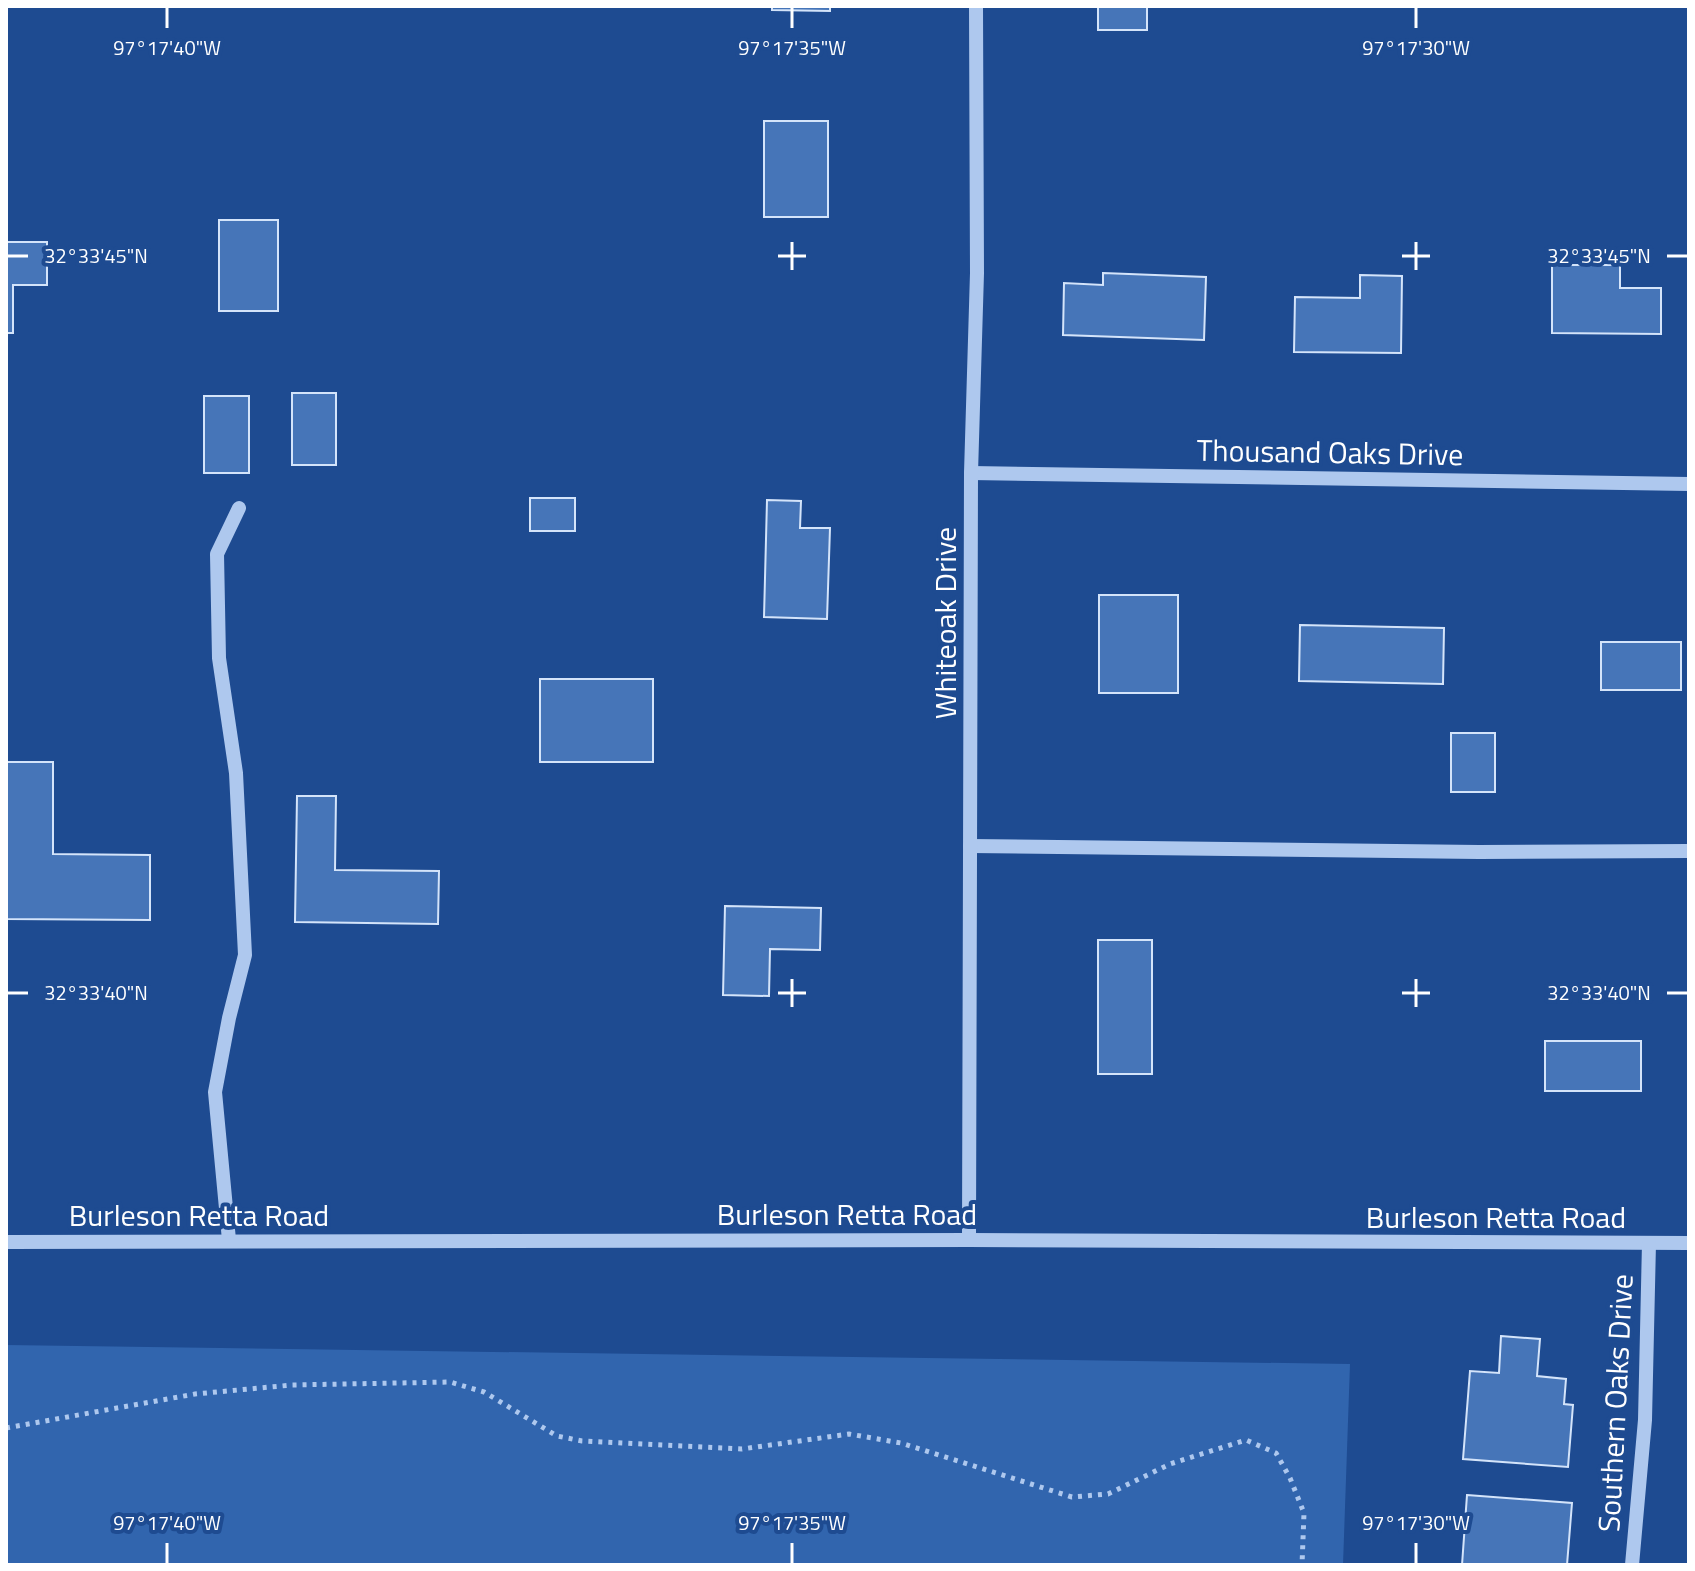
<svg xmlns="http://www.w3.org/2000/svg" width="1695" height="1571" viewBox="0 0 1695 1571" font-family="'Titillium Web',sans-serif">
<style>
.green{fill:#3165ae}
.building{fill:#4675b8;stroke:#d4e4fa;stroke-width:2}
.lines{fill:none;stroke-linecap:round;stroke-linejoin:round}
.path{stroke:#aec8ee;stroke-width:5;stroke-dasharray:4 6;stroke-linecap:butt}
.minor{stroke:#aec8ee;stroke-width:14}
.ticks{fill:none;stroke:#fff;stroke-width:3}
.labels{text-anchor:middle;dominant-baseline:central;stroke-width:8;stroke-linejoin:round;paint-order:stroke}
.street-label{font-size:30px;fill:#fff;stroke:#1e4b91}
.ticks-label{font-size:20px;text-anchor:middle;fill:#fff;stroke:#1e4b91;stroke-width:8;stroke-linejoin:round;paint-order:stroke}
</style>
<rect width="100%" height="100%" fill="#1e4b91"/>
<polygon class="green" points="6,1345 1350,1364 1343,1565 6,1565"/>
<g class="building">
<polygon points="772,6 830,6 830,11 772,10"/>
<rect x="1098" y="6" width="49" height="24"/>
<rect x="764" y="121" width="64" height="96"/>
<rect x="219" y="220" width="59" height="91"/>
<polygon points="6,242 47,242 47,285 13,285 13,333 6,333"/>
<polygon points="1552,265 1620,265 1620,288 1661,288 1661,334 1552,333"/>
<polygon points="1103,273 1206,277 1204,340 1063,335 1064,283 1103,285"/>
<polygon points="1360,275 1402,276 1401,353 1294,352 1295,297 1360,298"/>
<rect x="292" y="393" width="44" height="72"/>
<rect x="204" y="396" width="45" height="77"/>
<rect x="530" y="498" width="45" height="33"/>
<polygon points="767,500 801,501 800,528 830,528 827,619 764,617"/>
<rect x="1099" y="595" width="79" height="98"/>
<polygon points="1300,625 1444,628 1443,684 1299,681"/>
<rect x="1601" y="642" width="80" height="48"/>
<rect x="540" y="679" width="113" height="83"/>
<rect x="1451" y="733" width="44" height="59"/>
<polygon points="6,762 53,762 53,854 150,855 150,920 6,919"/>
<polygon points="297,796 336,796 335,870 439,871 438,924 295,922"/>
<polygon points="725,906 821,908 820,950 770,949 769,996 723,995"/>
<rect x="1098" y="940" width="54" height="134"/>
<rect x="1545" y="1041" width="96" height="50"/>
<polygon points="1501,1336 1540,1339 1537,1376 1566,1379 1564,1404 1573,1405 1568,1467 1463,1459 1470,1371 1499,1373"/>
<polygon points="1467,1495 1572,1503 1567,1565 1462,1565"/>
</g>
<g class="lines">
<polyline class="path" points="6,1428 195,1394 292,1385 450,1382 484,1392 557,1436 582,1441 742,1449 849,1434 901,1443 1072,1497 1108,1494 1170,1464 1246,1440 1276,1453 1290,1478 1304,1513 1302,1565"/>
<g class="minor">
<polyline points="971,473 1689,484"/>
<polyline points="970,846 1479,852 1689,851"/>
<polyline points="229,1240 215,1092 229,1018 245,955 236,773 219,658 217,554 239,508"/>
<polyline points="969,1240 971,473 977,273 976,6"/>
<polyline points="6,1242 969,1240 1689,1243"/>
<polyline points="1632,1565 1645,1420 1649,1243"/>
</g>
</g>
<path class="ticks" d="M167,8V28M792,8V28M1416,8V28M792,242V270M1416,242V270M8,256H28M778,256H806M1402,256H1430M1667,256H1687M792,979V1007M1416,979V1007M8,993H28M778,993H806M1402,993H1430M1667,993H1687M167,1543V1563M792,1543V1563M1416,1543V1563"/>
<g class="labels">
<g class="street-label">
<text transform="translate(1330 452) rotate(1)">Thousand Oaks Drive</text>
<text transform="translate(945 623) rotate(-90)">Whiteoak Drive</text>
<text x="847" y="1214">Burleson Retta Road</text>
<text x="199" y="1215">Burleson Retta Road</text>
<text x="1496" y="1217">Burleson Retta Road</text>
<text transform="translate(1615 1403) rotate(-87)">Southern Oaks Drive</text>
</g>
</g>
<g class="ticks-label">
<text x="167" y="55">97°17'40"W</text>
<text x="792" y="55">97°17'35"W</text>
<text x="1416" y="55">97°17'30"W</text>
<text x="96" y="263">32°33'45"N</text>
<text x="1599" y="263">32°33'45"N</text>
<text x="96" y="1000">32°33'40"N</text>
<text x="1599" y="1000">32°33'40"N</text>
<text x="167" y="1530">97°17'40"W</text>
<text x="792" y="1530">97°17'35"W</text>
<text x="1416" y="1530">97°17'30"W</text>
</g>
<rect width="1695" height="1571" fill="none" stroke="#ffffff" stroke-width="16"/>
</svg>
